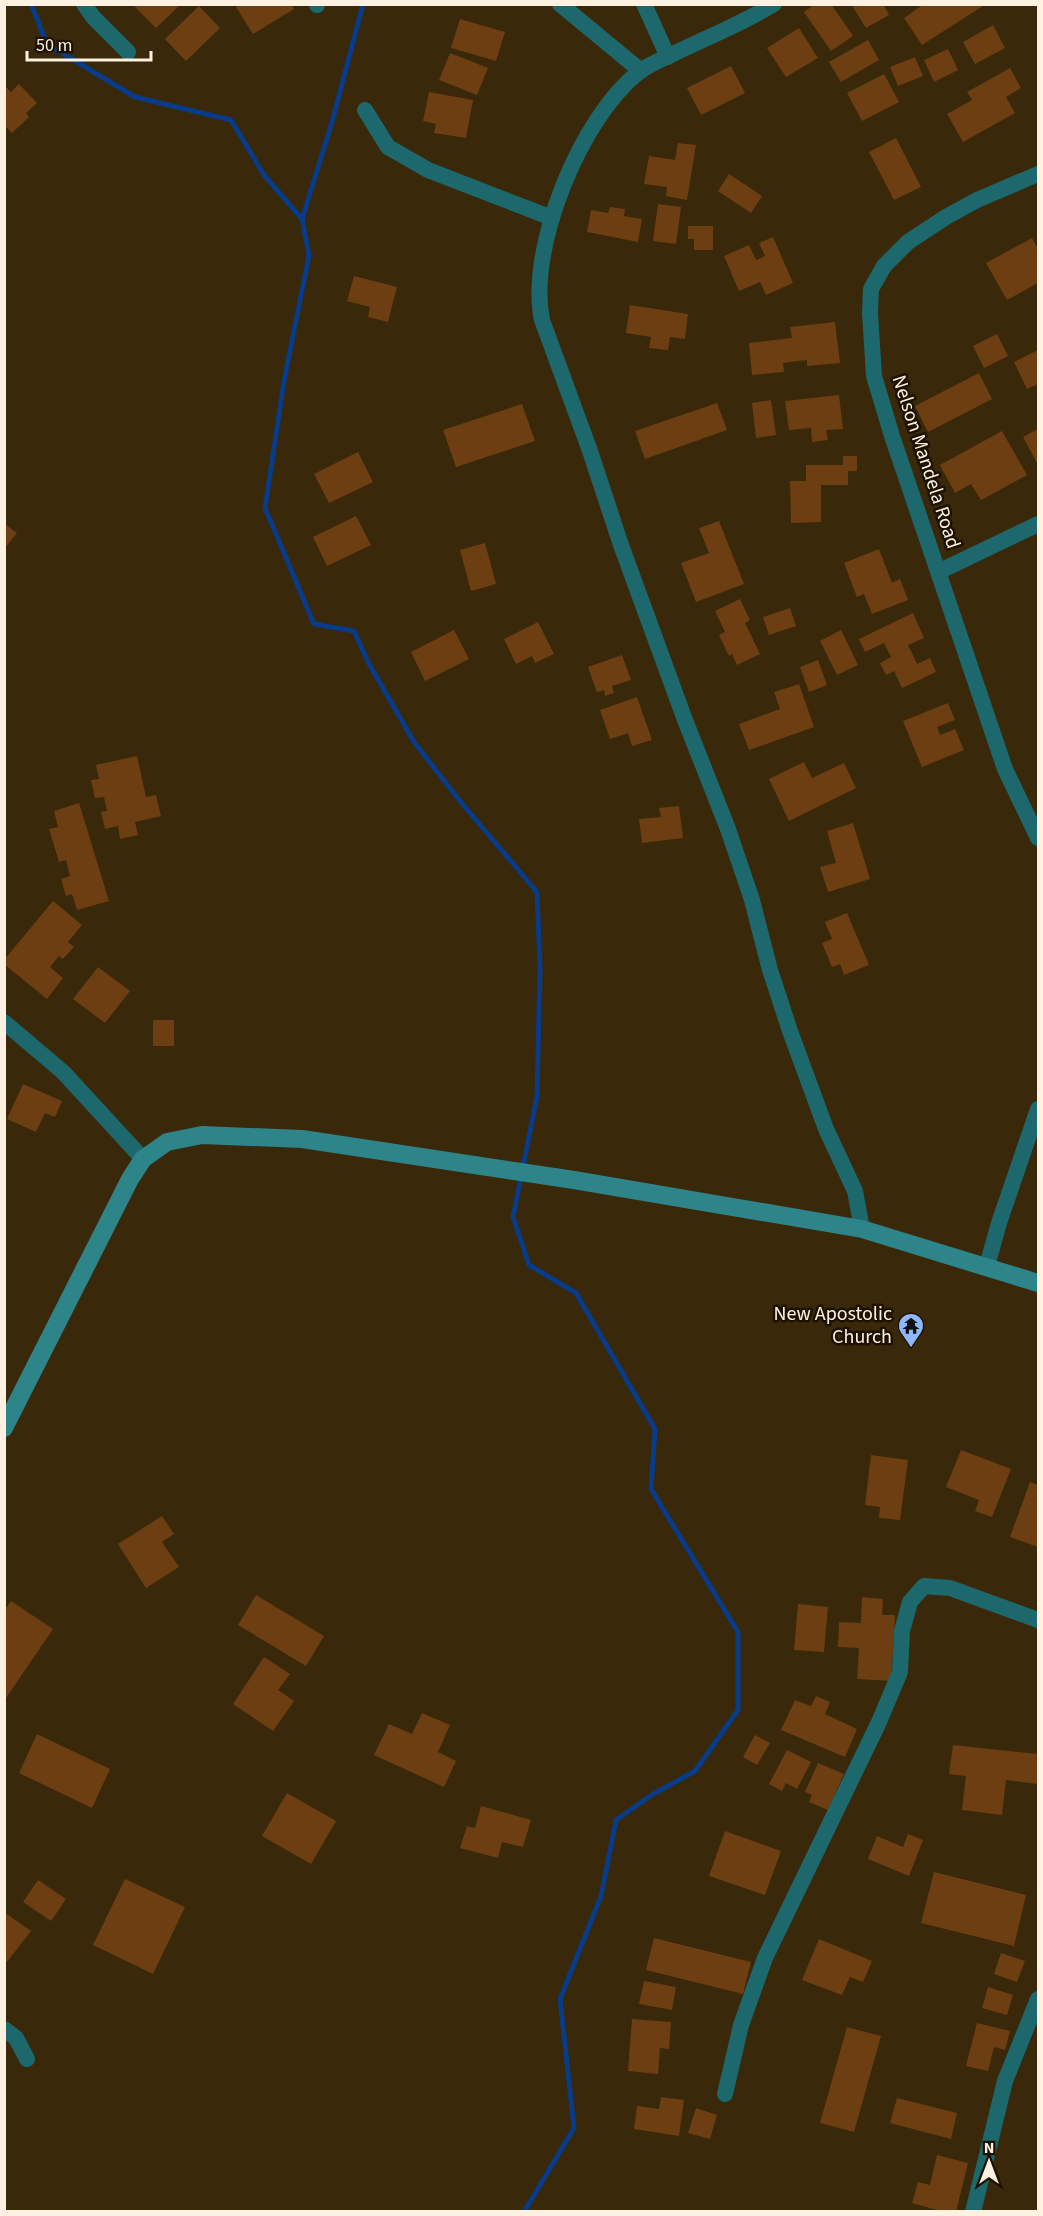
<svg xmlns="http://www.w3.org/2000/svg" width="1043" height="2216" viewBox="0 0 1043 2216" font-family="'Source Sans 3',sans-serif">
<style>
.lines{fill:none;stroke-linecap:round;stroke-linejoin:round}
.stream{stroke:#083b88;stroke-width:5}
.building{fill:#6d3e11}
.street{stroke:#1c686c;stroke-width:16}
.secondary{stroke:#2e8589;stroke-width:18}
.labels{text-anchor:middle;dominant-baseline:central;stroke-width:5;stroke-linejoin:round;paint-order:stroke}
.street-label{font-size:20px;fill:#fdf2e1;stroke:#1e1100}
.poi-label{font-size:20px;fill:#fdf2e1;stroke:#1e1100;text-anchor:end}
</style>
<rect width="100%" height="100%" fill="#392809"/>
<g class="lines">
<g class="stream">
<polyline points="31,4 47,44 135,97 231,120 264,175 302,219"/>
<polyline points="363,4 332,122 302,219 309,255 284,381 265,508 314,624 354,631 368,662 414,742 460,801 537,892 540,968 537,1096 513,1217 529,1265 576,1293 655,1429 651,1489 738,1632 738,1710 695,1771 653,1794 616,1820 601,1896 560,1999 574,2128 524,2212"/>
</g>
</g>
<g class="building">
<polygon points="137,4 181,4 156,28 135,7"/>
<polygon points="240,4 291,4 294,9 253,34 236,7"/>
<polygon points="815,4 831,4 853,36 831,51 804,12"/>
<polygon points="857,4 883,4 889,15 866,28 853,7"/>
<polygon points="924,4 982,4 983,6 922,45 904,18"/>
<polygon points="199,6 220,28 186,61 165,39"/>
<polygon points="460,19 505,32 496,61 451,48"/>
<polygon points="993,25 1005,48 975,64 963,42"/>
<polygon points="799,28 818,58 786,77 767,48"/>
<polygon points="868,40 879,60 841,82 829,62"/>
<polygon points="948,49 958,70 934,82 924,60"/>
<polygon points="450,53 488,68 477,95 439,80"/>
<polygon points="915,57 923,76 898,86 890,67"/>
<polygon points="731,66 745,93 701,115 687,88"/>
<polygon points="1010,68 1021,88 1006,97 1015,113 963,142 947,114 972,100 967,92"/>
<polygon points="884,74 899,102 862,121 847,93"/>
<polygon points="19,84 37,103 26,113 29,117 12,133 6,127 4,129 4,88 6,87 11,92"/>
<polygon points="429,92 473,100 466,138 434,133 436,124 423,121"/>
<polygon points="896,138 921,187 894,200 869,152"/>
<polygon points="678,143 696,145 687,200 666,196 667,187 644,184 649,156 675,160"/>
<polygon points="729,174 762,196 751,213 718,191"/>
<polygon points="658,204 681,207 676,244 653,241"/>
<polygon points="610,207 625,209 624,216 642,219 638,242 587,232 591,210 608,213"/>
<polygon points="688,226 713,226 713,250 694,250 694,239 688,239"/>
<polygon points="773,237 793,283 766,295 760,282 739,291 724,256 749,245 756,260 765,256 759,243"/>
<polygon points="1032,238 1038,249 1038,283 1007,300 986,263"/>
<polygon points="354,276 397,287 388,322 368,317 370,307 347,301"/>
<polygon points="630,305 688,314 685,339 670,337 668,350 649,348 651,337 626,333"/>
<polygon points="835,322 840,363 807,366 807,360 783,363 784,372 752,375 749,343 792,338 790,327"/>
<polygon points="997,334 1008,356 984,368 973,346"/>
<polygon points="1038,350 1038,384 1027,389 1014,362"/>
<polygon points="979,373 992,399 928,432 915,406"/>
<polygon points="839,395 843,429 826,430 828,440 812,442 811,428 789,430 785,401"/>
<polygon points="771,400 776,435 756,438 752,403"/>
<polygon points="717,403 727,430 645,459 635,431"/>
<polygon points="522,404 535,441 456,467 443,430"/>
<polygon points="1038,429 1038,462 1037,463 1023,437"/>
<polygon points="1002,431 1027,475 981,500 971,484 955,493 940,465"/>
<polygon points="358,452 373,482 329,503 314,474"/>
<polygon points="843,456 857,456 857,471 848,471 848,485 821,485 821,522 791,523 790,481 806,481 806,465 843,465"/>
<polygon points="356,516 371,545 327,566 313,537"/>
<polygon points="719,521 744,584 696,602 681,563 709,553 699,528"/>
<polygon points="4,523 17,533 4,549"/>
<polygon points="485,543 496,584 471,591 460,550"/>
<polygon points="879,549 892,583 900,579 908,600 872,614 864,594 857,597 844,563"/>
<polygon points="740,599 750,620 745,623 760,654 737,665 732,654 729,656 719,635 725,632 715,611"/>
<polygon points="790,608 796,626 769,635 763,617"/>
<polygon points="913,613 924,638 908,645 917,664 930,658 936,672 902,688 894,671 886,675 880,663 891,657 884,643 865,652 859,639"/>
<polygon points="538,622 554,654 535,663 532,656 516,664 504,639"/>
<polygon points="454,630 469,659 425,681 411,652"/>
<polygon points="841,630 858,665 837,675 820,641"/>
<polygon points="622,655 631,680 612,686 614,693 605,696 604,690 597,692 588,667"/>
<polygon points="818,660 827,685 809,692 800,667"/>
<polygon points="799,684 814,727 749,750 739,724 780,709 774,692"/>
<polygon points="637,697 652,740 632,746 628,733 610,739 600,710"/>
<polygon points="948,703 955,720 937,727 940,735 955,729 964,750 922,767 903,721"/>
<polygon points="137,756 146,797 156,795 161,816 135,822 138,835 120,839 118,826 105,829 101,812 107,811 104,797 95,798 91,780 99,779 96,765"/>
<polygon points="804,762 812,778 844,763 856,788 789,821 769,779"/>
<polygon points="79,803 109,901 77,910 72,894 66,896 61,879 70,876 66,860 59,862 49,829 58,827 54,811"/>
<polygon points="679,806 683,838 642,843 639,819 661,817 659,808"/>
<polygon points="853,823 870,879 828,892 820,867 836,863 827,831"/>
<polygon points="53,901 82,925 68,942 74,947 63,959 59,956 50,967 63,978 47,999 4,964 4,960"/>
<polygon points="847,913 869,965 844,975 840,964 832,967 822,943 832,939 825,922"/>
<polygon points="98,967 130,991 105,1023 73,999"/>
<rect x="153" y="1020" width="21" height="26"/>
<polygon points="23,1084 62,1101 55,1117 45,1113 36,1132 7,1119"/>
<polygon points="961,1450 1011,1469 992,1517 975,1511 979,1500 946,1487"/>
<polygon points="871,1455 908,1460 900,1520 879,1518 880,1507 865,1505"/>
<polygon points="1030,1482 1038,1485 1038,1547 1010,1537"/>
<polygon points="162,1516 174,1534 162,1542 179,1567 146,1588 118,1544"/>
<polygon points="256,1595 324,1636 306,1666 238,1625"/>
<polygon points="862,1597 883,1599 882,1615 895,1615 891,1681 857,1679 859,1648 838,1647 839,1622 861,1623"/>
<polygon points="11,1601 53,1629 4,1701 4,1611"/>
<polygon points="798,1604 828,1607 824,1652 794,1650"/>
<polygon points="264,1657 290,1674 278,1690 294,1701 273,1731 233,1704"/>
<polygon points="816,1696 830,1702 825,1714 857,1729 845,1757 781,1730 795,1700 811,1706"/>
<polygon points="422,1713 450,1725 438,1752 456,1761 444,1787 374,1755 389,1724 412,1734"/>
<polygon points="37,1734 110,1769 92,1808 19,1773"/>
<polygon points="755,1735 770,1743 757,1765 743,1757"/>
<polygon points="953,1745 1038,1754 1038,1784 1006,1780 1002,1815 962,1810 966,1776 949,1774"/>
<polygon points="787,1750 811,1762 797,1789 786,1783 782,1791 769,1784"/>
<polygon points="818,1763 844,1774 828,1810 809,1802 812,1795 805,1792"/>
<polygon points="287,1793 336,1821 311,1864 262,1836"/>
<polygon points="481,1806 531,1820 523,1847 502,1842 498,1858 460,1848 467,1826 475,1828"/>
<polygon points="725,1831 781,1851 765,1895 709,1876"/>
<polygon points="908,1834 923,1840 909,1876 868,1859 877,1836 903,1847"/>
<polygon points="934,1872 1026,1895 1014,1946 921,1923"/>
<polygon points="125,1879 185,1907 153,1974 93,1945"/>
<polygon points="38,1880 66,1899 51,1921 23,1902"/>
<polygon points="4,1912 31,1931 7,1962 4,1960"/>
<polygon points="654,1938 751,1962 743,1994 646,1970"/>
<polygon points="819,1939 872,1961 863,1982 850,1977 842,1995 802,1980"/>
<polygon points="1001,1953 1025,1961 1017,1982 994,1974"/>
<polygon points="644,1981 676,1987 672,2010 639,2004"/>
<polygon points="988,1987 1013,1995 1007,2015 982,2008"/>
<polygon points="632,2019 671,2022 669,2049 660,2048 658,2074 628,2071"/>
<polygon points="977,2023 1010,2031 1005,2050 994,2047 988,2071 966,2066"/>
<polygon points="847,2027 881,2036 854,2132 820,2123"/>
<polygon points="661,2097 684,2100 679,2136 634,2129 637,2106 659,2109"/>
<polygon points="897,2098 957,2113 951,2139 890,2123"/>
<polygon points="696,2108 717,2115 710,2139 688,2133"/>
<polygon points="937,2155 968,2163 956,2212 944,2212 912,2203 918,2182 930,2185"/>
</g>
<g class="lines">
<g class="street">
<polyline points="84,4 93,17 128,52"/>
<polyline points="317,4 317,5"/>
<polyline points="560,4 641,71"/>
<polyline points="644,4 668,57"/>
<path d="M774,4C743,23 708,37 675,53C663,59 649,64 639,72C581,117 527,248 542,320L590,451L621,545L685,720L728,829L752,900L770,970L790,1031L826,1129L855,1191L862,1229"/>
<polyline points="365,110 388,147 428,170 552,218"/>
<polyline points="1038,174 977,200 946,217 908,242 884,266 871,289 870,313 874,376 892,436 1005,769 1038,838"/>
<polyline points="938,572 1038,524"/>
<polyline points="4,1022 63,1072 143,1159"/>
<polyline points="987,1266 999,1223 1038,1109"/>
<polyline points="4,2029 16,2038 27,2059"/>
<polyline points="725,2094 741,2025 765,1958 879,1722 900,1672 902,1631 910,1602 924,1586 950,1588 1038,1620"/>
<polyline points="973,2212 1005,2081 1038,1999"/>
</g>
<polyline class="secondary" points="4,1428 130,1179 143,1159 167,1142 202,1135 302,1139 574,1180 827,1223 862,1229 1038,1283"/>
</g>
<defs>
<symbol id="temple-pin" viewBox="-11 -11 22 30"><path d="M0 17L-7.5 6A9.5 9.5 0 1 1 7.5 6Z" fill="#8eb8fd" stroke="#1e1100"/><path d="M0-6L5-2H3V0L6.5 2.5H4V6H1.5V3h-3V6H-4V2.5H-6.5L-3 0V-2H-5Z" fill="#111"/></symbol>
</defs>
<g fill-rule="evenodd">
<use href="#temple-pin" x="896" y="1311" width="30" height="40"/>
</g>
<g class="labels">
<g class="street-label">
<text transform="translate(926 462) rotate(72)">Nelson Mandela Road</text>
</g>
<g class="poi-label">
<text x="892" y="1314">New Apostolic<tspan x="892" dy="23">Church</tspan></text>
</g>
</g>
<rect width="1043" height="2216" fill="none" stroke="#fdf2e1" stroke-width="12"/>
<g transform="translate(989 2162)" stroke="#1e1100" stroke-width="4.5" paint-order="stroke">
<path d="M0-4.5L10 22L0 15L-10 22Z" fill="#fdf2e1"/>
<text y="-9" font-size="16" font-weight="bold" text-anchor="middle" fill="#fdf2e1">N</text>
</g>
<path d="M27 51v9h124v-9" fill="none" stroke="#fdf2e1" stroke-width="3"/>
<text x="36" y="51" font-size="18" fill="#fdf2e1" stroke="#1e1100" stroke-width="4.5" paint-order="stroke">50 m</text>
</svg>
